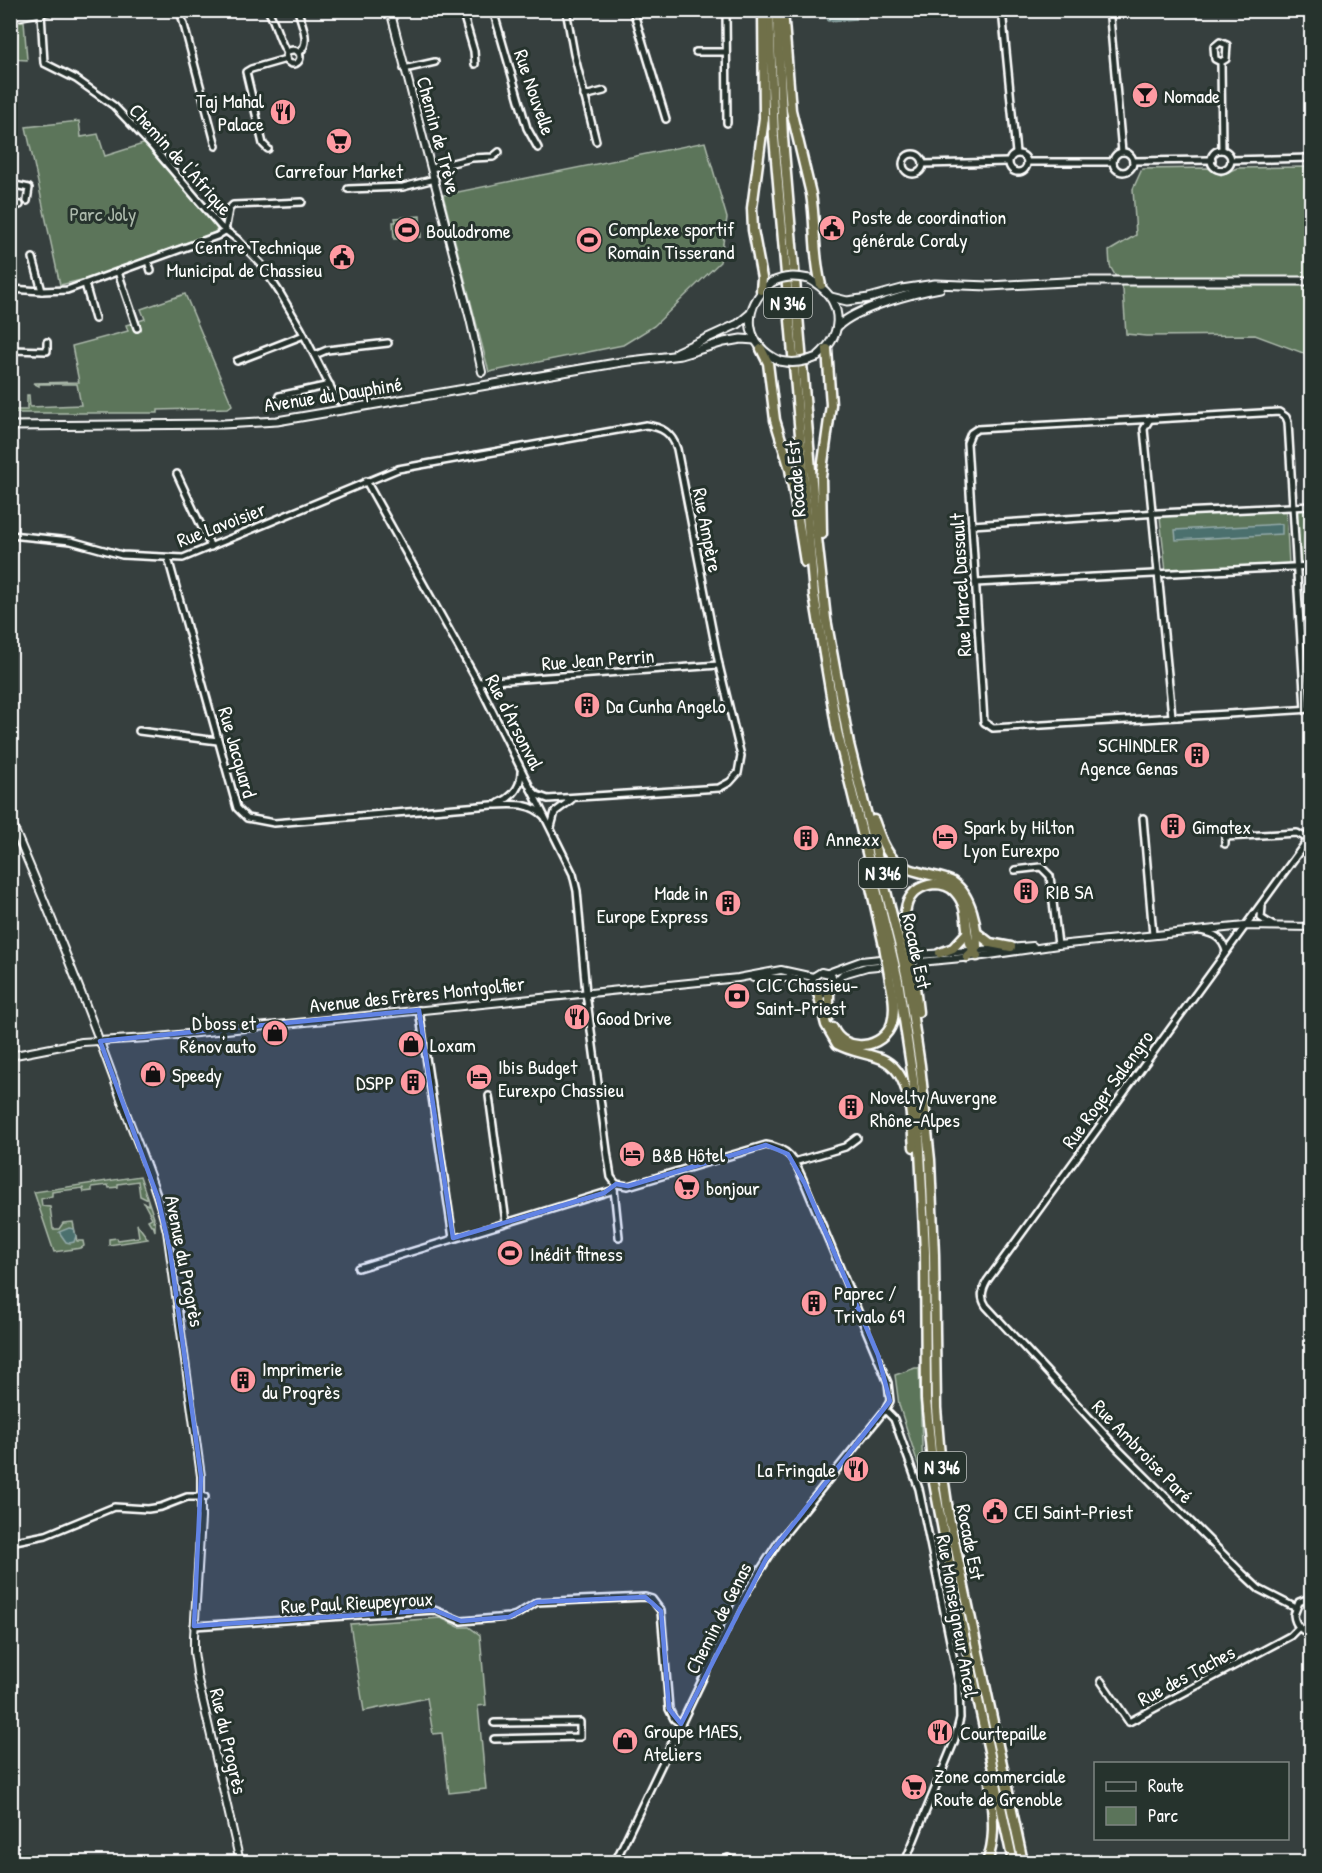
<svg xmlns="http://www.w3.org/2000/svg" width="1322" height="1873" viewBox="0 0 1322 1873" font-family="'Patrick Hand',sans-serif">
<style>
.green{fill:#5b745a;stroke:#adbaac;stroke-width:1.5}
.water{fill:#4b706e;stroke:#93a9a8;stroke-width:1.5}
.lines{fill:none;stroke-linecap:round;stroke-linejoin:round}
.minor-casing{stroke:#fff;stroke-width:10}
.tertiary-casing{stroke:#fff;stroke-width:10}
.secondary-casing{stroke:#fff;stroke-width:11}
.trunk-casing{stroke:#fff;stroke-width:13}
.minor{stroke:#26332d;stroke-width:5}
.tertiary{stroke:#26332d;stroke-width:6}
.secondary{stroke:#26332d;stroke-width:7}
.trunk{stroke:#6f704a;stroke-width:8}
.secondary-bridge-casing{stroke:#fff;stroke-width:11;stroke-linecap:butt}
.trunk-bridge-casing{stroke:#fff;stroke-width:13;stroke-linecap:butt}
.secondary-bridge{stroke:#26332d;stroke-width:7}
.trunk-bridge{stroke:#6f704a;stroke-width:8}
.marked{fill:#6183e4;fill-opacity:0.2;stroke:#6183e4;stroke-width:4.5;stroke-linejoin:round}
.labels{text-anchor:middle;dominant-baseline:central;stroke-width:6;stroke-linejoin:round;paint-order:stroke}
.shield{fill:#26332d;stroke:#bec2c0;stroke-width:1.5}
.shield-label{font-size:18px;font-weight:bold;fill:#fff}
.street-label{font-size:20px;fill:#fff;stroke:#26332d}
.poi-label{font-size:20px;fill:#fff;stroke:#26332d;text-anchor:start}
.park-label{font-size:20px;fill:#adbaac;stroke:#26332d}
</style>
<rect width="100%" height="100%" fill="#363f3e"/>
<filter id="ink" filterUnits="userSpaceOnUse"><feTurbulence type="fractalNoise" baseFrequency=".0167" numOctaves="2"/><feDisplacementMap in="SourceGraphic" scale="12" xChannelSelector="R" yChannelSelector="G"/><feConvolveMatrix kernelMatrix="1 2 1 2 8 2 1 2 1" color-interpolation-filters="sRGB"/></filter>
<g filter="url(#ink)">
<g class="green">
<polygon points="24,21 27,60 11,59 11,23"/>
<polygon points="79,121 81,137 98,134 105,156 146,143 216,226 217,230 213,233 90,278 60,285 26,127"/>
<polygon points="705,142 727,218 720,262 654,326 623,345 489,372 443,195"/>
<polygon points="1306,167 1312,170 1311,356 1255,335 1146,336 1126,334 1123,290 1110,266 1109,251 1136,235 1133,189 1142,169 1208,168 1221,175 1237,168"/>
<polygon points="420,216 421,237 394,239 393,222 396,222 395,218"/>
<polygon points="185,294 232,405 228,408 158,410 158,413 11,413 10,410 27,410 27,395 29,395 30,407 81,405 77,384 39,384 39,386 33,383 79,382 72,346 128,331 126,325 145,319 141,309"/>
<polygon points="1311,508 1311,564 1299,565 1295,509"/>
<polygon points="1286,509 1289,564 1166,572 1160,517"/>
<polygon points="140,1176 154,1218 153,1221 155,1221 155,1231 153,1225 151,1225 148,1220 152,1218 144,1203 148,1205 148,1200 140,1196 138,1181 118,1184 118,1187 109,1188 108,1185 92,1187 92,1191 84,1192 83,1188 52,1192 52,1196 41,1199 42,1206 50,1207 53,1229 59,1229 63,1223 73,1222 77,1241 83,1241 84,1246 81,1248 54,1252 34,1192"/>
<polygon points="137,1224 148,1239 109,1245 109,1239 117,1238 118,1240 139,1237"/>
<polygon points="915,1368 919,1368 923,1471 921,1473 899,1405 895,1375"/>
<polygon points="441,1618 459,1627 469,1627 480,1635 486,1705 478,1706 486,1789 449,1793 442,1733 433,1734 427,1698 364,1711 350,1624"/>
</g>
<g class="water">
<polygon points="855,11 856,19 828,21 827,12"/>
<polygon points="1282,524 1282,534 1176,540 1175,530"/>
<polygon points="69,1228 74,1229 76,1236 74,1242 70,1243 66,1242 59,1232"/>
</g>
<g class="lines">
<defs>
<g id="minor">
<polyline points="180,10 216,146"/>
<path d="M268,10C276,24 279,41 287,53"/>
<path d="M298,10C301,24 312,42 299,53"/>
<polyline points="462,10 474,51 475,64"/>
<polyline points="493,10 527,128 538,148"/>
<polyline points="566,10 574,54 596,141"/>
<polyline points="633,10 666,119"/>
<polyline points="726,10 727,123"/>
<polyline points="1002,10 1016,153"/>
<polyline points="41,13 44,63 76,79 114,106 151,145 221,227 237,239 261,264 280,293 301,329 337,400"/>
<polyline points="1110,18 1122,152"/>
<circle cx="293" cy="57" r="7"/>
<polyline points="696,52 726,52"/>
<polyline points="1221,62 1215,59 1214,47 1220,42 1227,45 1226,59 1221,62 1222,150"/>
<polyline points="404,69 435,62"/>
<polyline points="584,96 604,91"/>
<polyline points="268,149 263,144 246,72 251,69 286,59"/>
<circle cx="1221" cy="160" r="10"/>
<circle cx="1123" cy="162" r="10"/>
<circle cx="1018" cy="163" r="9"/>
<circle cx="913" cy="164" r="10"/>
<polyline points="1231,160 1310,158"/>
<polyline points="1133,161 1212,160"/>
<polyline points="1027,162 1113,162"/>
<polyline points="923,164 1008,162"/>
<polyline points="432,168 472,158 493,157 499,152"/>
<polyline points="10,184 29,188 27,201"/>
<polyline points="348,189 403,187 435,179"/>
<polyline points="10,204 20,205"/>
<polyline points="225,231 229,209 233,205 302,202"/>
<polyline points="33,258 42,291"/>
<polyline points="148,261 151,271"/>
<polyline points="118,272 137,328"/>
<polyline points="85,284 95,319"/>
<polyline points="10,289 42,291 67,290 217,236 225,231"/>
<polyline points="10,350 47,351 47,342"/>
<polyline points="315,355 327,350 388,343"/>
<polyline points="237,361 304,335"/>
<polyline points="279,396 330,385"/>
<polyline points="1150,419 1144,429 1172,716 1177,717 1312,709"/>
<polyline points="177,474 211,547"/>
<polyline points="366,481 478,682 573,874 577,891 586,993 608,1158 611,1177 616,1184"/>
<polyline points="972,525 1159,513 1312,506"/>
<path d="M10,535L71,541L122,555L183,558L398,469L646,425C662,427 672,433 677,449L719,665L741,756L738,773L730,782L719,788L548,799L537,795L531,789"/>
<path d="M168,558L237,808L247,818L274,823L492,805C511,805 529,801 544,816"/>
<polyline points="975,583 1312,566"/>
<polyline points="478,682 719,665"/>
<polyline points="1177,717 993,728 984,722 967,443 971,433 977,429 1279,412 1286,417 1288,422 1305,709"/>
<polyline points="139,731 218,741"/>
<path d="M499,803C513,797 521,787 521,772"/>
<polyline points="1143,818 1153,935"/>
<polyline points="551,827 555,812 571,800"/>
<polyline points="1225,844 1225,837 1297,833 1308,839"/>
<polyline points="1015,870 1041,867 1050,876 1058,945"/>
<polyline points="1262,907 1261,918 1272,925"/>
<path d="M1201,931C1214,934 1222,937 1226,951"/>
<polyline points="419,1010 453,1238"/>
<polyline points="489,1096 506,1222"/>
<polyline points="794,1162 845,1147 857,1138"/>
<polyline points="614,1189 619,1237"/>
<polyline points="358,1268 614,1190"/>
<polyline points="885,1410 894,1419 919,1489 959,1685 960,1718 954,1742 905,1862"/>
<polyline points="10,1542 46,1535 114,1507 148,1509 161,1507 187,1497 205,1497"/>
<path d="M1312,1597L1299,1602L1294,1615C1295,1625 1302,1632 1312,1634"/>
<path d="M1296,1608L1259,1589L1243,1574L1119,1450L986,1306C980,1297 982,1290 987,1281L1312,834"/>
<polyline points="194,1626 434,1610 461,1621 509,1617 516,1615 537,1602 645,1597 652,1599 661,1611 669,1709 674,1719 681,1724"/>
<polyline points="1101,1681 1129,1722 1290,1636 1299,1627"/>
<polyline points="494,1723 580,1722 580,1737 494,1739"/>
<polyline points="728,1858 735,1862"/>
<path d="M615,1862L738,1605L779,1541L885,1410L890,1401L888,1383L805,1184C795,1162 792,1149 766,1145L628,1186L616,1184"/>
</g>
<g id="tertiary">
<polyline points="390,10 470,319 482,372"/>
<polyline points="10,18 56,10"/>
<path d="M10,819C51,915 90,1012 125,1110C140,1150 157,1189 167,1231L201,1476V1518L194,1636V1652L198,1680L240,1862"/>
<polyline points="906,956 1033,946"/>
<polyline points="828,973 861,961 890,958"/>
<polyline points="753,978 791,978 812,985 814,991 822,995 833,990 835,981 830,974 821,972 813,977 812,985"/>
<polyline points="835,982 843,974 867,967 983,956 1058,945 1245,926 1312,927"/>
<polyline points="10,1056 82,1042 148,1038 738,978 781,970 813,977"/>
</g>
<g id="secondary">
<path d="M809,279C843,298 847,332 817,357"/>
<path d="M772,282C741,307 743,344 780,361"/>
<polyline points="831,297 847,301 869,298 902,289 935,284 989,286 1084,281 1312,281"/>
<path d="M837,327C856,308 912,293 940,288"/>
<polyline points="677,352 738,324 750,314"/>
<polyline points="10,426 223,424 277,421 622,362 681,355 724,342 741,339 755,340"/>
</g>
<g id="trunk">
<polyline points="769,10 774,137 814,595 837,731 890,946"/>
<polyline points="777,10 783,138 816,529 826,619 849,744 899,943"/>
<path d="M783,10L791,110L811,194C816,224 813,255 821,285"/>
<polyline points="761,290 762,278 753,230 752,208 764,118 763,10"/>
<polyline points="761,349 768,363 775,420 790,469 805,562"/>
<polyline points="822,534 821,477 831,405 827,349"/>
<path d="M874,820C879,834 885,852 896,862C904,869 916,871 926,874C935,876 946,878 953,882C972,895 977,926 977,947L967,957"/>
<polyline points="868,874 884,946"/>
<polyline points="977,933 990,943 1011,947"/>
<path d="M907,943C902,917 902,888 934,884C942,884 950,886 955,892C973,911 960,934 977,956"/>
<polyline points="940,953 953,948 966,934"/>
<polyline points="914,978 918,1012"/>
<polyline points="907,979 920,1065 930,1160 934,1255 936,1408 940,1456 949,1517 1023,1862"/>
<polyline points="898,980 913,1079 919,1131 925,1252 926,1399 934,1483 955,1593 1013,1862"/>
<path d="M818,993L826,1025L837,1044C851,1052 867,1053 882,1059C912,1072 911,1119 914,1147"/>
<polyline points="829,993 829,1016"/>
<path d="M833,1028C844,1054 884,1049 892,1023C896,1009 893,994 890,980"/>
<path d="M987,1862C997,1836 992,1810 990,1782"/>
</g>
</defs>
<use href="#minor" class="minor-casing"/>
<use href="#tertiary" class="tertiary-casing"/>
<use href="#secondary" class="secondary-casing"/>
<use href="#trunk" class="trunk-casing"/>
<use href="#minor" class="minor"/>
<use href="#tertiary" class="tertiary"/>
<use href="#secondary" class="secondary"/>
<use href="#trunk" class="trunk"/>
<defs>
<g id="secondary-bridge">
<path d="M772,282C785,276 795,276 809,279"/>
<path d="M780,361C794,364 804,362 817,357"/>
</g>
<g id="trunk-bridge">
<polyline points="899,943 907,979"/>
<polyline points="907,943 914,978"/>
<polyline points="884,946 890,980"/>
<polyline points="890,946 898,980"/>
</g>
</defs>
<use href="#secondary-bridge" class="secondary-bridge-casing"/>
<use href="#trunk-bridge" class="trunk-bridge-casing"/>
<use href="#secondary-bridge" class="secondary-bridge"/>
<use href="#trunk-bridge" class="trunk-bridge"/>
</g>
</g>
<path class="marked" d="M419,1010L453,1238L604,1193L616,1184L628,1186L766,1145L788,1154L805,1184L878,1355L890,1401L766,1559L681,1724L669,1709L661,1611L645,1597L537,1602L509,1617L461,1621L434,1610L194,1626L201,1476L170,1251L158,1198L100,1041Z"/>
<defs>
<symbol id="bar-disc" viewBox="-11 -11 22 22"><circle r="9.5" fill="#ff9aa2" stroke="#26332d"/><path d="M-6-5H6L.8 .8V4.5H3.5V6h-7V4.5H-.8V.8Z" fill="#111"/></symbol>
<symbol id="restaurant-disc" viewBox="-11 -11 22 22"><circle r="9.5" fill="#ff9aa2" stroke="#26332d"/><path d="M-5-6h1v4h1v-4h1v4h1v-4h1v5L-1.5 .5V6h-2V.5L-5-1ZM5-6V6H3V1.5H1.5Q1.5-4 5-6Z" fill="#111"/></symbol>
<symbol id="supermarket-disc" viewBox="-11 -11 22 22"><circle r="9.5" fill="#ff9aa2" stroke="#26332d"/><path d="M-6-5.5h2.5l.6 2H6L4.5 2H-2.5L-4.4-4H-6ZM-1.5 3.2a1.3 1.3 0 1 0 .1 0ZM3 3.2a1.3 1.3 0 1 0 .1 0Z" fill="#111"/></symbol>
<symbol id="civic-disc" viewBox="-11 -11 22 22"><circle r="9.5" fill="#ff9aa2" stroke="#26332d"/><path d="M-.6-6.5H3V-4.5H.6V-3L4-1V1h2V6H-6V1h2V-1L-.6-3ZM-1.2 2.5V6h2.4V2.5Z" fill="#111"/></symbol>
<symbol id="stadium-disc" viewBox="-11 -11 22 22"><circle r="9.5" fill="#ff9aa2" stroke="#26332d"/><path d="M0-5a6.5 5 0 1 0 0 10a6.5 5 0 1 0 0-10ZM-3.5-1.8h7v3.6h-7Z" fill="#111"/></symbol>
<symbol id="building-disc" viewBox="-11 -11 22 22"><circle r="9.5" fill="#ff9aa2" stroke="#26332d"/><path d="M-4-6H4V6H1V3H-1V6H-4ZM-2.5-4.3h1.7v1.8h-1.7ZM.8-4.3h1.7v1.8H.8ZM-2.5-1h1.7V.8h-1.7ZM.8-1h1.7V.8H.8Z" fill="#111"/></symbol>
<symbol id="hotel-disc" viewBox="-11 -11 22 22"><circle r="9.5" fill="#ff9aa2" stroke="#26332d"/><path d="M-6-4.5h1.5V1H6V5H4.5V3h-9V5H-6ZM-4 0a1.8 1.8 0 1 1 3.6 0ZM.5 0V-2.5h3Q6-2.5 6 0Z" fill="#111"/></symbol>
<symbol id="bank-disc" viewBox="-11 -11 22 22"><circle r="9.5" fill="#ff9aa2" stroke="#26332d"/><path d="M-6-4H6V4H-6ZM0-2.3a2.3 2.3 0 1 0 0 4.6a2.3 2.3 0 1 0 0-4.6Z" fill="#111"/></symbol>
<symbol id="shop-disc" viewBox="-11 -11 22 22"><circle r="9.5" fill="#ff9aa2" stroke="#26332d"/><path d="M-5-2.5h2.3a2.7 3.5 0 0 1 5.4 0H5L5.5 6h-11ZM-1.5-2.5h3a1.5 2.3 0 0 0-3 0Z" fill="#111"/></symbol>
</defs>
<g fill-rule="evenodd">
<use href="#bar-disc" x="1130" y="80" width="30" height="30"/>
<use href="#restaurant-disc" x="268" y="97" width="30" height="30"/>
<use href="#supermarket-disc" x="324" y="126" width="30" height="30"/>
<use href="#civic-disc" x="817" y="213" width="30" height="30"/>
<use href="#stadium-disc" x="392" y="215" width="30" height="30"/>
<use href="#stadium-disc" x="574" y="225" width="30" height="30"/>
<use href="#civic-disc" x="327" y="242" width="30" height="30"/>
<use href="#building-disc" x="572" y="690" width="30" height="30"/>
<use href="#building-disc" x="1182" y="740" width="30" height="30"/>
<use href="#building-disc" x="1158" y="811" width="30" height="30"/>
<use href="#hotel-disc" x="930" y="822" width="30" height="30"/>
<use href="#building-disc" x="791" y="823" width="30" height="30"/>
<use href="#building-disc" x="1011" y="876" width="30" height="30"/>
<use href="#building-disc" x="713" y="888" width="30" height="30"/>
<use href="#bank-disc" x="722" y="981" width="30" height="30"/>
<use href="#restaurant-disc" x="562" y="1002" width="30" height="30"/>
<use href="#shop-disc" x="260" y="1018" width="30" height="30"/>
<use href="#shop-disc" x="396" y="1029" width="30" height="30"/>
<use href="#shop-disc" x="138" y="1059" width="30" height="30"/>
<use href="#hotel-disc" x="464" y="1062" width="30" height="30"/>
<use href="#building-disc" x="398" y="1067" width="30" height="30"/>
<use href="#building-disc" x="836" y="1092" width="30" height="30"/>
<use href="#hotel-disc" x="617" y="1139" width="30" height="30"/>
<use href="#supermarket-disc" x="672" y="1172" width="30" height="30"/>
<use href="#stadium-disc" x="495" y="1238" width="30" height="30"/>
<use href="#building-disc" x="799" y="1288" width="30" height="30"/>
<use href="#building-disc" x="228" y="1365" width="30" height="30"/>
<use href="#restaurant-disc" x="841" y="1454" width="30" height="30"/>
<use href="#civic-disc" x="980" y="1496" width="30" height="30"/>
<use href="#restaurant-disc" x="925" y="1717" width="30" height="30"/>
<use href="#shop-disc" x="610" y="1726" width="30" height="30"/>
<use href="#supermarket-disc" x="899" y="1772" width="30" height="30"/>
</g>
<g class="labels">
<g class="shield">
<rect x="764" y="288" width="48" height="30" rx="4.5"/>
<rect x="859" y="858" width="48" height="30" rx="4.5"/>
<rect x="918" y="1452" width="48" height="30" rx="4.5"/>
</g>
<g class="shield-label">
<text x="788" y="303">N 346</text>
<text x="883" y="873">N 346</text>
<text x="942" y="1467">N 346</text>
</g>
<g class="street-label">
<text transform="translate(535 92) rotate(71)">Rue Nouvelle</text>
<text transform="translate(439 135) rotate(75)">Chemin de Trève</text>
<text transform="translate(181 159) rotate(48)">Chemin de l'Afrique</text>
<text transform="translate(333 394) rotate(-9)">Avenue du Dauphiné</text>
<text transform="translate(795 479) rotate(-95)">Rocade Est</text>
<text transform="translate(221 524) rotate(-21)">Rue Lavoisier</text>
<text transform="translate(708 530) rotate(79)">Rue Ampère</text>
<text transform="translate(960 585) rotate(-93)">Rue Marcel Dassault</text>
<text transform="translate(598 659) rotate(-4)">Rue Jean Perrin</text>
<text transform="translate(515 722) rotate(63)">Rue d'Arsonval</text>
<text transform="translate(238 752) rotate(74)">Rue Jacquard</text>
<text transform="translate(917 951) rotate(78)">Rocade Est</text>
<text transform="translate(417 994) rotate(-6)">Avenue des Frères Montgolfier</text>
<text transform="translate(1107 1089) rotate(-54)">Rue Roger Salengro</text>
<text transform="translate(185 1261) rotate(79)">Avenue du Progrès</text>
<text transform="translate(1143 1451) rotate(46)">Rue Ambroise Paré</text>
<text transform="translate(971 1542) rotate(79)">Rocade Est</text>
<text transform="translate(357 1602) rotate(-3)">Rue Paul Rieupeyroux</text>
<text transform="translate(958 1616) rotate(80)">Rue Monseigneur Ancel</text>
<text transform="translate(718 1618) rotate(-63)">Chemin de Genas</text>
<text transform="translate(1186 1675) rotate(-28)">Rue des Taches</text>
<text transform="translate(229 1741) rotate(77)">Rue du Progrès</text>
</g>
<g class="poi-label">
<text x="1164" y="95">Nomade</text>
<text x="264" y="100" text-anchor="end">Taj Mahal<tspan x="264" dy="23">Palace</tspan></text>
<text x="339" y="170" text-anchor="middle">Carrefour Market</text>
<text x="852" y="216">Poste de coordination<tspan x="852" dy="23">générale Coraly</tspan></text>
<text x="608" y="228">Complexe sportif<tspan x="608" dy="23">Romain Tisserand</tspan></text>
<text x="426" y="230">Boulodrome</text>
<text x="322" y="246" text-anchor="end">Centre Technique<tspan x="322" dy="23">Municipal de Chassieu</tspan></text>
<text x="606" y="705">Da Cunha Angelo</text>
<text x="1178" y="744" text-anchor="end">SCHINDLER<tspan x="1178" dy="23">Agence Genas</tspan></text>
<text x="964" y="826">Spark by Hilton<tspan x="964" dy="23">Lyon Eurexpo</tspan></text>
<text x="1192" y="826">Gimatex</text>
<text x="826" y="838">Annexx</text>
<text x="1046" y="891">RIB SA</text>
<text x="708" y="892" text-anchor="end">Made in<tspan x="708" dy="23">Europe Express</tspan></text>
<text x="756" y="984">CIC Chassieu-<tspan x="756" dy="23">Saint-Priest</tspan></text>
<text x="596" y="1017">Good Drive</text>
<text x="256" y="1022" text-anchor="end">D'boss et<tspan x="256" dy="23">Rénov'auto</tspan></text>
<text x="430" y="1044">Loxam</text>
<text x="498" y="1066">Ibis Budget<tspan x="498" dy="23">Eurexpo Chassieu</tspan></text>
<text x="172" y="1074">Speedy</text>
<text x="394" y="1082" text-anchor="end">DSPP</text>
<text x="870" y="1096">Novelty Auvergne<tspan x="870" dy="23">Rhône-Alpes</tspan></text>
<text x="652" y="1154">B&amp;B Hôtel</text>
<text x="706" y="1187">bonjour</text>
<text x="530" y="1253">Inédit fitness</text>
<text x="834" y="1292">Paprec /<tspan x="834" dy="23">Trivalo 69</tspan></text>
<text x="262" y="1368">Imprimerie<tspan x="262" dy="23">du Progrès</tspan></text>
<text x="836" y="1469" text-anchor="end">La Fringale</text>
<text x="1014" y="1511">CEI Saint-Priest</text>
<text x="644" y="1730">Groupe MAES,<tspan x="644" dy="23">Ateliers</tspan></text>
<text x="960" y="1732">Courtepaille</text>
<text x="934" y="1775">Zone commerciale<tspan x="934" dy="23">Route de Grenoble</tspan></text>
</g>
<g class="park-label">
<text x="103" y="213">Parc Joly</text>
</g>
</g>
<rect width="1322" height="1873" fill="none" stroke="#26332d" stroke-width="36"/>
<rect x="18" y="18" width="1286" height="1837" fill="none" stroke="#fff" stroke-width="2" filter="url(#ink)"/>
<rect x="1094" y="1762" width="195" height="78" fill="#26332d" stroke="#7d8581" stroke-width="1.5"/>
<rect x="1106" y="1782" width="30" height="9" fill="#26332d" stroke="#7d8581" stroke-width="1.5"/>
<text x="1148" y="1792" font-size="18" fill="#ffffff">Route</text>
<rect x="1106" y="1807" width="30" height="18" fill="#5b745a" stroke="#7d8581" stroke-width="1.5"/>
<text x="1148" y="1822" font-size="18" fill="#ffffff">Parc</text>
</svg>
